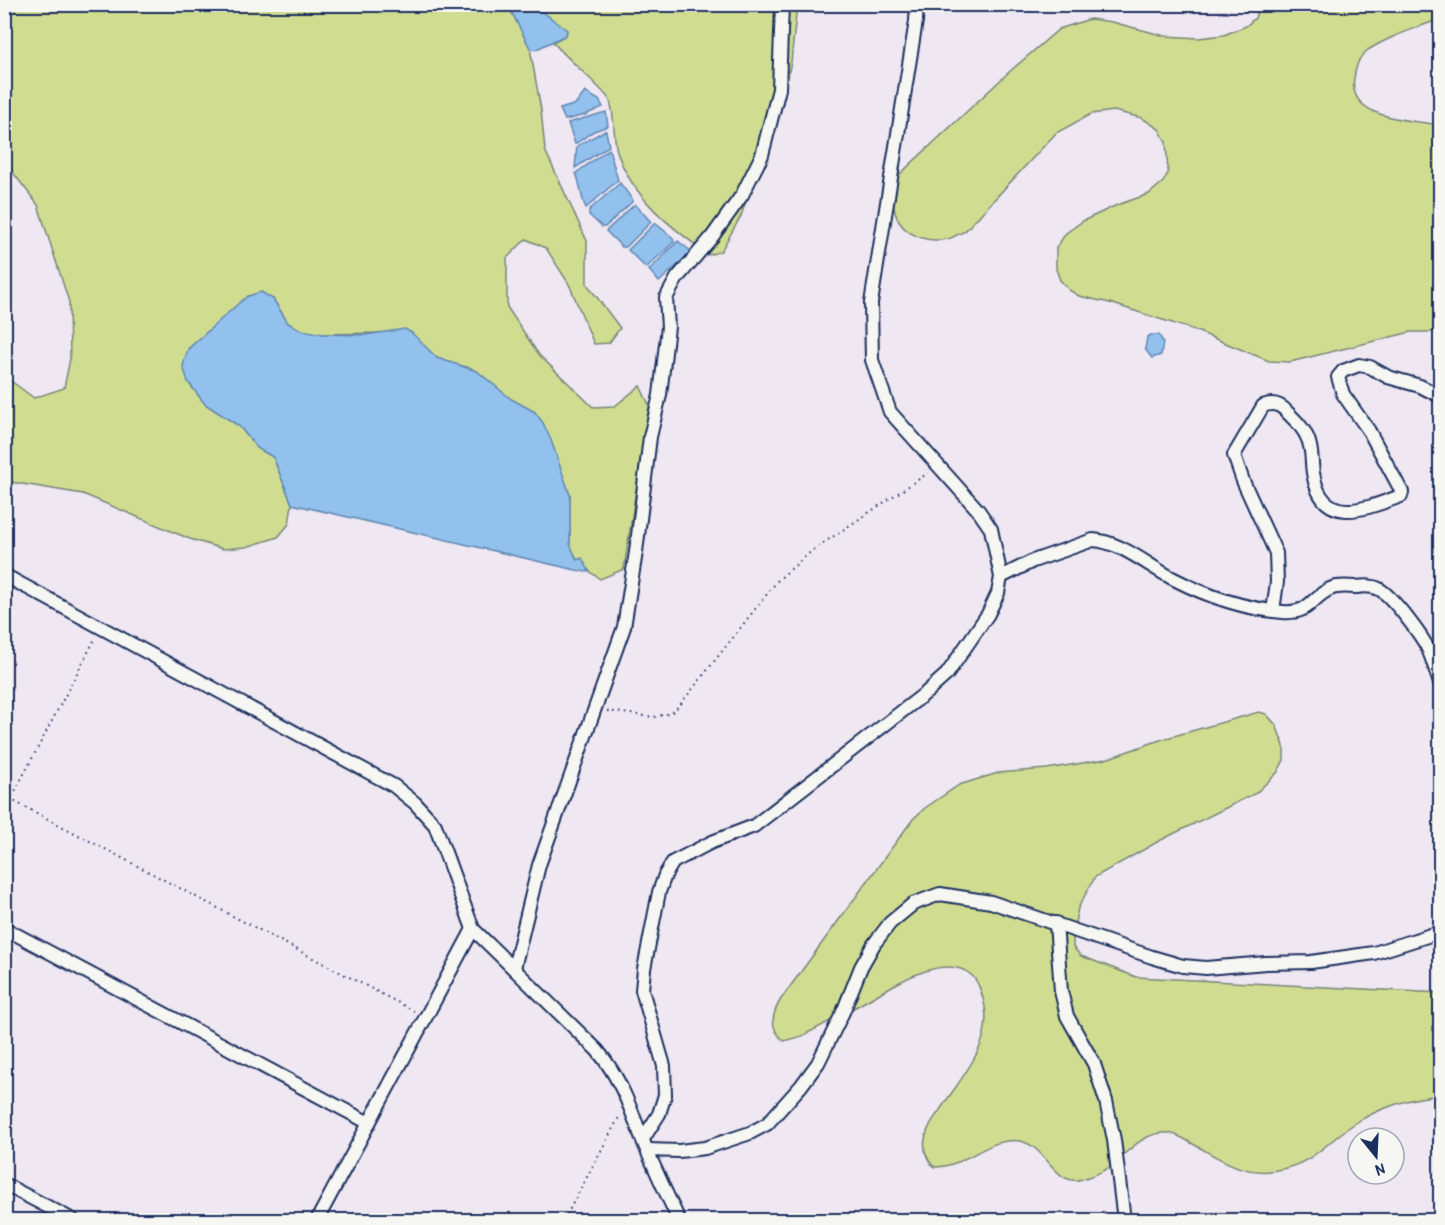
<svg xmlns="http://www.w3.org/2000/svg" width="1445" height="1225" viewBox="0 0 1445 1225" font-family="'Patrick Hand',sans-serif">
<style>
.green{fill:#d0dd91;stroke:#768678;stroke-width:1.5}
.water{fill:#91c1ec;stroke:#6287b3;stroke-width:1.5}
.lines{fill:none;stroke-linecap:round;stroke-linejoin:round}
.street-casing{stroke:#1b2f5e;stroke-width:16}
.path{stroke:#1b2f5e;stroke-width:2;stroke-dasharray:1.5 4.5;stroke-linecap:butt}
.street{stroke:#f6f6f2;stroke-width:12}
</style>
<rect width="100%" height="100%" fill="#efe7f2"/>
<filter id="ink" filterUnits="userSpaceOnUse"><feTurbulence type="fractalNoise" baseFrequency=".0167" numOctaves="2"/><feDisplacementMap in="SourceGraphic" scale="12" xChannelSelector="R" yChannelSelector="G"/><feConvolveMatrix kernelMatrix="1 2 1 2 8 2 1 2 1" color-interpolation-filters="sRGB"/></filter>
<g filter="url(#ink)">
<g class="green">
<polygon points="5,5 508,5 530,48 541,110 545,150 587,241 587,284 620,328 609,343 594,344 569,284 546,248 526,239 507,258 507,307 539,355 593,407 615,406 640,386 649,405 624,569 600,579 589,571 582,559 577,560 570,545 570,495 535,412 511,399 471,368 445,362 382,333 323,334 301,330 288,323 273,299 248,296 188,349 188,382 205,404 239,426 257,448 273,457 292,504 289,524 278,537 246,547 223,549 190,539 83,494 5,481 4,376 34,398 64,388 70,359 69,302 38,205 5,162"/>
<path d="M533,5H797L791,62L767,163L752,183L741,216L721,251L709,255C672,228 631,197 617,151C613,135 615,117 610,101C607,92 563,55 553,42L566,35L567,30Z"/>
<path d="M1259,5H1440V19C1416,28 1390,36 1368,50C1358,57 1356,67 1354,78C1347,120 1412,120 1440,125V332H1411L1290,362L1269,361L1194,330L1110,303L1079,296L1069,290L1060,280L1056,269V248L1066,233L1083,221L1117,205L1149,194L1163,182L1168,173L1166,142L1159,129L1142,118L1114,111L1091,114L1056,133L965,231C960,233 954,237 948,239C927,243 901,235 895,212C891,200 896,187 899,175L1008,73L1059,29L1090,19L1112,22L1165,36L1199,38L1224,35L1246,26L1255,18Z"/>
<path d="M1259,712L1266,714L1276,725L1284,746V760L1277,773L1256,793L1159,841L1095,877L1078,908L1073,933V947L1081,956L1136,977L1440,993V1096C1412,1096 1374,1110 1351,1126C1326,1143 1314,1162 1282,1169C1246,1178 1224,1161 1193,1144C1186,1140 1177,1134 1169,1133C1144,1131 1129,1151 1111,1166C1103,1172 1092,1176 1082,1179C1055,1188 1046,1145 1020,1141C989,1136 966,1167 935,1167C927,1161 923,1150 925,1139C927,1127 935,1117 942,1107C963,1075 994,1043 984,1002C981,991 978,980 970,974C949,957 914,974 894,985C863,1003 833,1020 802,1036L784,1041C768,1027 772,1014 781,999L913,819L925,808L959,785L998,773L1047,769L1106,759L1163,739Z"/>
</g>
<g class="water">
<polygon points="508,5 533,5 567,30 566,35 535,50 530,48"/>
<polygon points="585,92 599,100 603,107 585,115 565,120 560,109 576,104"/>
<polygon points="606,112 608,126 594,131 575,144 568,123"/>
<polygon points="604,131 606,131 609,146 575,168 577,146"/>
<path d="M609,149L618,180L586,208C580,196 581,185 576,173Z"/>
<polygon points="620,183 632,199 632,202 605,227 602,227 589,215 589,210"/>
<polygon points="635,204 651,222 626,247 622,247 606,231"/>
<polygon points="655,223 673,238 674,242 646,268 628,250"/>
<polygon points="678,241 692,252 659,282 649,270"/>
<polygon points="261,292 273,299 288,323 301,330 323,334 365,335 405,329 412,333 437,358 477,371 511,399 535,412 543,423 551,440 570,495 570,544 577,560 582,558 589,571 586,572 580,571 292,504 273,457 257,448 239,426 205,404 188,382 183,366 188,349 239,303 248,296"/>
<polygon points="1151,335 1159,335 1163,342 1161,355 1152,358 1145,349 1147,337"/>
</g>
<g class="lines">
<defs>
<g id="street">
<path d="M4,575L394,786L415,803L435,825L473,929L597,1050C624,1082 632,1115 648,1153C658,1175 668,1198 679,1220"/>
<path d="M1001,577L1033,561L1093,540C1122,542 1148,566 1174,579C1207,596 1245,609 1283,612C1311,614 1310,598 1330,589C1338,585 1348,587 1357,587C1364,586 1373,586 1379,589C1392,596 1422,636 1428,649C1433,660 1436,672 1440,683"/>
<path d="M1273,611L1277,582L1276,553L1243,481L1234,455L1263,406C1273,402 1280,404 1287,412C1295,420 1303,427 1307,437C1313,449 1311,461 1313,473C1322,528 1365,509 1401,496L1402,492L1369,431L1343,394L1338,377L1343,371L1359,365L1370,367L1388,377L1420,386L1440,396"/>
<polyline points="1056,923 1061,991 1067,1016 1094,1064 1106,1101 1114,1140 1124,1220"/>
<polyline points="4,928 369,1123"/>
<polyline points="514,968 539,865 624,627 636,552 650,437 660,395 668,327 666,298 677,278 712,237 742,195 762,155 779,89 782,4"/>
<polyline points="643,1139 659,1114 665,1095 664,1066 642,990 644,969 659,892 665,875 673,862 712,842 754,826 927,692 947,674 988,614 998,593 1001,577 991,529 978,510 890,412 872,360 871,303 916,21 917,4"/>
<polyline points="647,1150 679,1151 705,1148 750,1133 767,1124 801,1086 818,1063 843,1012 861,967 874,944 890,923 913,904 940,894 991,902 1152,957 1183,966 1206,968 1266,963 1311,962 1374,953 1440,932"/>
<polyline points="4,1184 73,1220"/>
<polyline points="317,1220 473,929"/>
</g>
</defs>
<use href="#street" class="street-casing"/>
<g class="path">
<polyline points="607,711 654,717 671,713 680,705 778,580 813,550 928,473"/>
<polyline points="4,796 414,1011"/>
<polyline points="4,812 95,639"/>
<polyline points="564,1220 618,1119 620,1118"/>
</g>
<use href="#street" class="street"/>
</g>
</g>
<rect width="1445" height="1225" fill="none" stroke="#f6f6f2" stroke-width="24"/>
<rect x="12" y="12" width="1421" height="1201" fill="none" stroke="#1b2f5e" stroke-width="2" filter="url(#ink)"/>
<g transform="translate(1376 1156) rotate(162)"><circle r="28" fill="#f6f6f2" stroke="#9ea6b7" stroke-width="1.5"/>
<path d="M0-4.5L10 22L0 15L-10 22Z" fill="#1b2f5e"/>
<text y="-9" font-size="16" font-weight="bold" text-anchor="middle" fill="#1b2f5e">N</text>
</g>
</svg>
